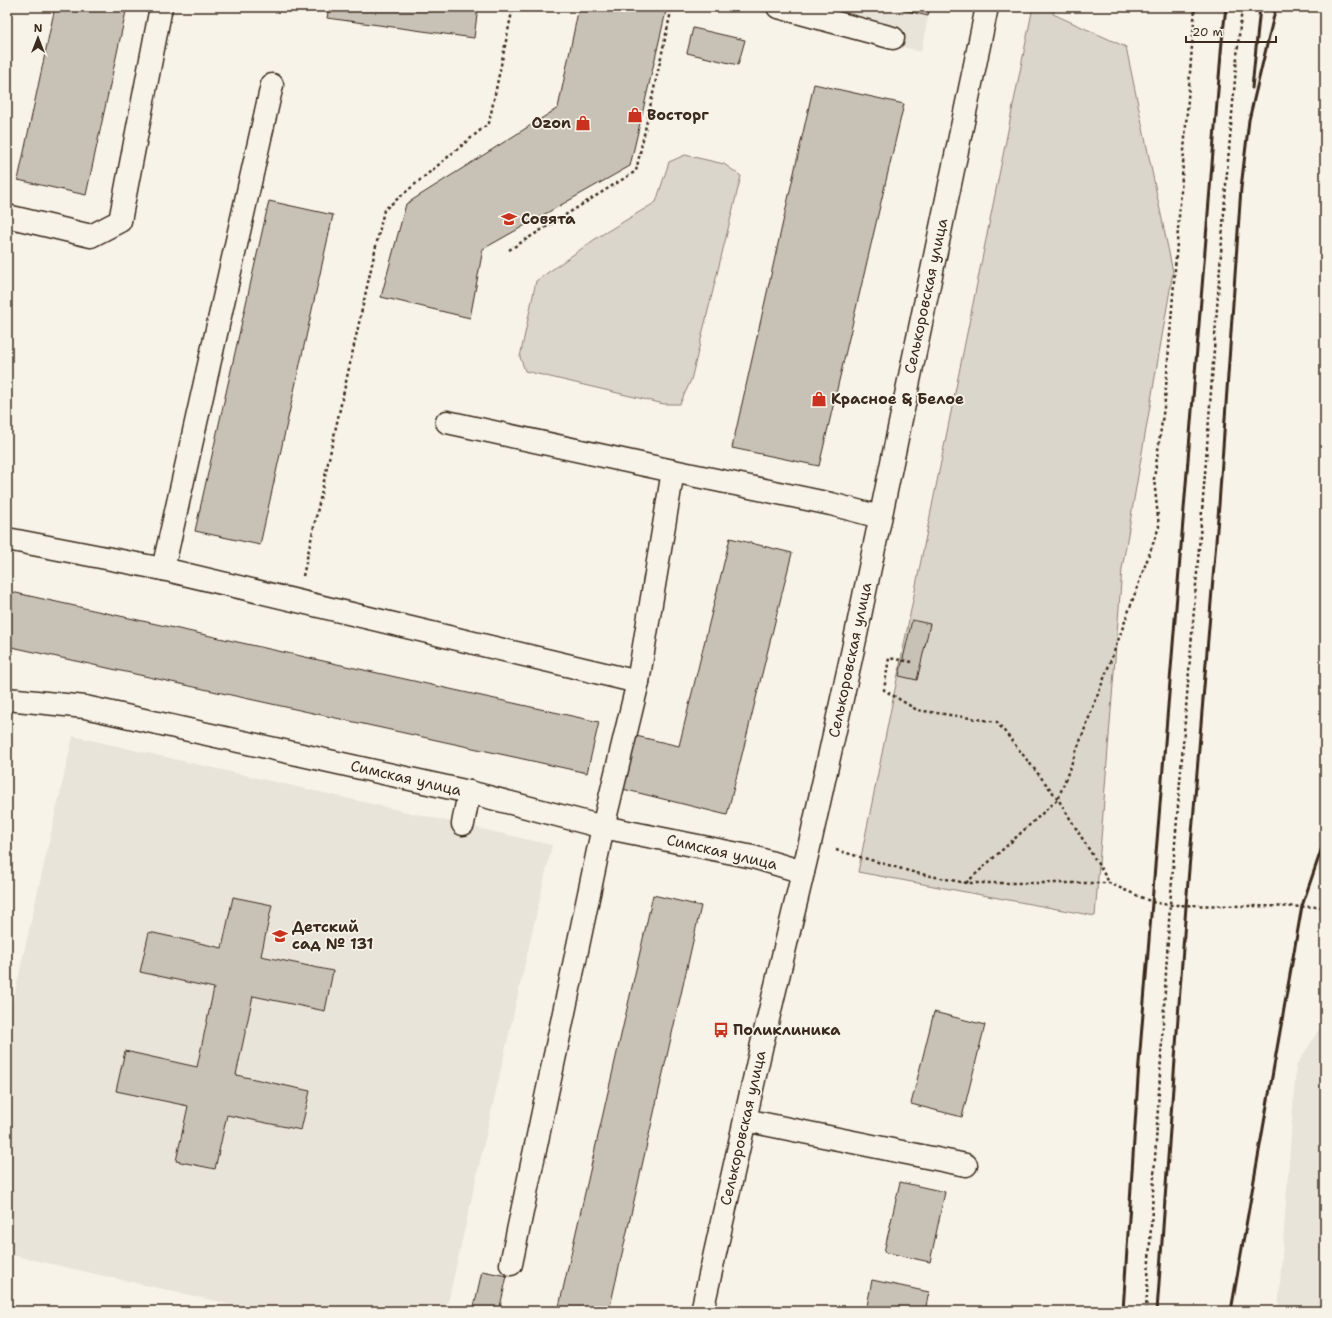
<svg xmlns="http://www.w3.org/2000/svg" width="1332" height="1318" viewBox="0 0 1332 1318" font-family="'Shantell Sans',sans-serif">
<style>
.built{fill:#e9e4d9}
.green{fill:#dbd6cb;stroke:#8b8074}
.building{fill:#c8c1b6;stroke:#3b2a1e}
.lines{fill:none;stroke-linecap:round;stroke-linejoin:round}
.minor-casing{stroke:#3b2a1e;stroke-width:25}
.major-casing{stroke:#3b2a1e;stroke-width:25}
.path{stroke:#3b2a1e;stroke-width:2.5;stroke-dasharray:3 3;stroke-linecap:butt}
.minor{stroke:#f7f3e8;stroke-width:22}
.major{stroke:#f7f3e8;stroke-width:22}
.rail{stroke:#3b2a1e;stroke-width:3}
.labels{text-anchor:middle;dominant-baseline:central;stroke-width:3.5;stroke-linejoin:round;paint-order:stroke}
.poi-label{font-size:15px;font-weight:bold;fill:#3b2a1e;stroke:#f7f3e8;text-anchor:start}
.street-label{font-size:15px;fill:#3b2a1e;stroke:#f7f3e8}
</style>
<rect width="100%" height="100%" fill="#f7f3e8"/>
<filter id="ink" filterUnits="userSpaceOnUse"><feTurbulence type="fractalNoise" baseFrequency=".025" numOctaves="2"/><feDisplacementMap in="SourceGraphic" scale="8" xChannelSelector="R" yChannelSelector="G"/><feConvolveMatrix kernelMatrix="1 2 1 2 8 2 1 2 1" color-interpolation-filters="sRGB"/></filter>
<g filter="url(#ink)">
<g class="built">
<polygon points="759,7 930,7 921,52"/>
<polygon points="73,736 552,845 446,1311 260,1311 7,1254 7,1027"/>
<polygon points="1325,1020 1325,1311 1278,1311 1296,1066"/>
</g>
<g class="green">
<polygon points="1033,7 1055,7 1053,14 1126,47 1173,272 1122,569 1095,916 858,872"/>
<polygon points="685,155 724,164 741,176 691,380 680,404 664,404 525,371 520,357 536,281 598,237 656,202 669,162"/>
</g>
<g class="building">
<polygon points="55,7 127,7 86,195 18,180"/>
<polygon points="329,7 478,7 474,38 327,18"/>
<polygon points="579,7 667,7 630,166 483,249 470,318 381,297 406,204 558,108"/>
<polygon points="891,7 930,7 928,16"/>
<polygon points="693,28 745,40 738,65 687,53"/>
<polygon points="814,84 904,104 819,466 732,448"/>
<polygon points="269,201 333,215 260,545 195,531"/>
<polygon points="730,538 792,553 727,815 623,789 636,736 679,746"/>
<polygon points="7,591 599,722 587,773 7,646"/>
<polygon points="912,620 930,624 917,680 899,676"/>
<polygon points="653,895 701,906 609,1311 558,1311"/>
<polygon points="233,897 272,905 261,956 333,971 325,1011 253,996 236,1075 310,1091 301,1130 227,1115 215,1169 176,1161 188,1106 116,1091 125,1051 197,1067 214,988 140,972 149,932 222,948"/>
<polygon points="934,1012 985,1025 962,1117 911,1104"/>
<polygon points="900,1182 945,1192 930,1262 884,1252"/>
<polygon points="482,1271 507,1276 499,1311 473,1311"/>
<polygon points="872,1280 929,1292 925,1311 866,1311"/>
</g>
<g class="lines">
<defs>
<g id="minor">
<polyline points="778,7 893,38"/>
<polyline points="7,216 91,236 120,221 161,7"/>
<polyline points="447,422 673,471 831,504 880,517"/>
<polyline points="7,539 163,569 638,682 603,827 511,1264"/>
<polyline points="163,569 272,85"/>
<polyline points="638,682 673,471"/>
<polyline points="7,699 85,707 469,792 603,827 753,857 803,872"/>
<polyline points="463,824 469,792"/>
<polyline points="745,1120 966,1165"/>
</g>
<polyline id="major" points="702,1311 762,1044 810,843 853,649 987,7"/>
</defs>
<use href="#minor" class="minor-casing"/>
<use href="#major" class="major-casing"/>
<g class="path">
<polyline points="509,250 636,171 672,7"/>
<polyline points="303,576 384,210 489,123 513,7"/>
<polyline points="912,662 889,658 884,690 917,710 997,722 1058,799 1109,882"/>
<polyline points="836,850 916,873 966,883 1109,883 1152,902 1170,905 1325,907"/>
<polyline points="966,883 1058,799 1111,660 1159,527 1154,479 1165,400 1195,7"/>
<polyline points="1146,1311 1170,905 1205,474 1226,184 1238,45 1242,7"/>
</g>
<use href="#minor" class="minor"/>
<use href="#major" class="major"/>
<g class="rail">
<polyline points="1252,88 1260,7"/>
<polyline points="1123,1311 1139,1063 1222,41 1226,7"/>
<polyline points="1157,1311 1186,906 1219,505 1241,188 1249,120 1276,7"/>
<polyline points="1231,1311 1302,906 1325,839"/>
</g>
</g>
</g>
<defs>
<symbol id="shop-bare" viewBox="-9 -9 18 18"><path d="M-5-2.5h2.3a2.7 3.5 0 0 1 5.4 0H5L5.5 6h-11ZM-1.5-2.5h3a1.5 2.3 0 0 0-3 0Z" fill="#c8321e" stroke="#f7f3e8" stroke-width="2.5" paint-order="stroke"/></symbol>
<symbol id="school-bare" viewBox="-9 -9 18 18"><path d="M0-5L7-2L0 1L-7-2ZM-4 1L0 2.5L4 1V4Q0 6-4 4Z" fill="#c8321e" stroke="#f7f3e8" stroke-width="2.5" paint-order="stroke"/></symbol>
<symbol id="bus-bare" viewBox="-9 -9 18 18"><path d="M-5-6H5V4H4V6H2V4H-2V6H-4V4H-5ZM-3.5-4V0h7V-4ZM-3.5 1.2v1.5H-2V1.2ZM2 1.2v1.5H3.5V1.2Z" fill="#c8321e" stroke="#f7f3e8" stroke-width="2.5" paint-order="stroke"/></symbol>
</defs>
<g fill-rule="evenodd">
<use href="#shop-bare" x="624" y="104" width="22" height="22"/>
<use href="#shop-bare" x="572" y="112" width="22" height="22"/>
<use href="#school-bare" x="498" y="208" width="22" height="22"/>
<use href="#shop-bare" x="808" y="388" width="22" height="22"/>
<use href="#school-bare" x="269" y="925" width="22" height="22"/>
<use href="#bus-bare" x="710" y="1019" width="22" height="22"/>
</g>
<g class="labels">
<g class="poi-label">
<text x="647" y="115">Восторг</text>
<text x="571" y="123" text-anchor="end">Ozon</text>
<text x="521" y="219">Совята</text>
<text x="831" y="399">Красное &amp; Белое</text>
<text x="292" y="927">Детский<tspan x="292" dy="17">сад № 131</tspan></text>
<text x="733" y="1030">Поликлиника</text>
</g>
<g class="street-label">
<text transform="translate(926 296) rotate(-78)">Селькоровская улица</text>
<text transform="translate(850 660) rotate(-78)">Селькоровская улица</text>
<text transform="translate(406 778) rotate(13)">Симская улица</text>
<text transform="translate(722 852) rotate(13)">Симская улица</text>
<text transform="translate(743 1128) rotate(-77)">Селькоровская улица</text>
</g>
</g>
<rect width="1332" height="1318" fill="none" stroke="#f7f3e8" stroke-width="24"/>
<rect x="12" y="12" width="1308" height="1294" fill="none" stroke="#3b2a1e" stroke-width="1.5" filter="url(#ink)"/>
<g transform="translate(38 38)" stroke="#f7f3e8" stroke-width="3" paint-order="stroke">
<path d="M0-3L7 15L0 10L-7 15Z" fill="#3b2a1e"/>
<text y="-6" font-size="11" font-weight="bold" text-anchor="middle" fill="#3b2a1e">N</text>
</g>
<path d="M1186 36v6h90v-6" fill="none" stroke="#3b2a1e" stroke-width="2"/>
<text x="1192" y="36" font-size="12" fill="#3b2a1e" stroke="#f7f3e8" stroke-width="3" paint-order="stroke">20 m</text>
</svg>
